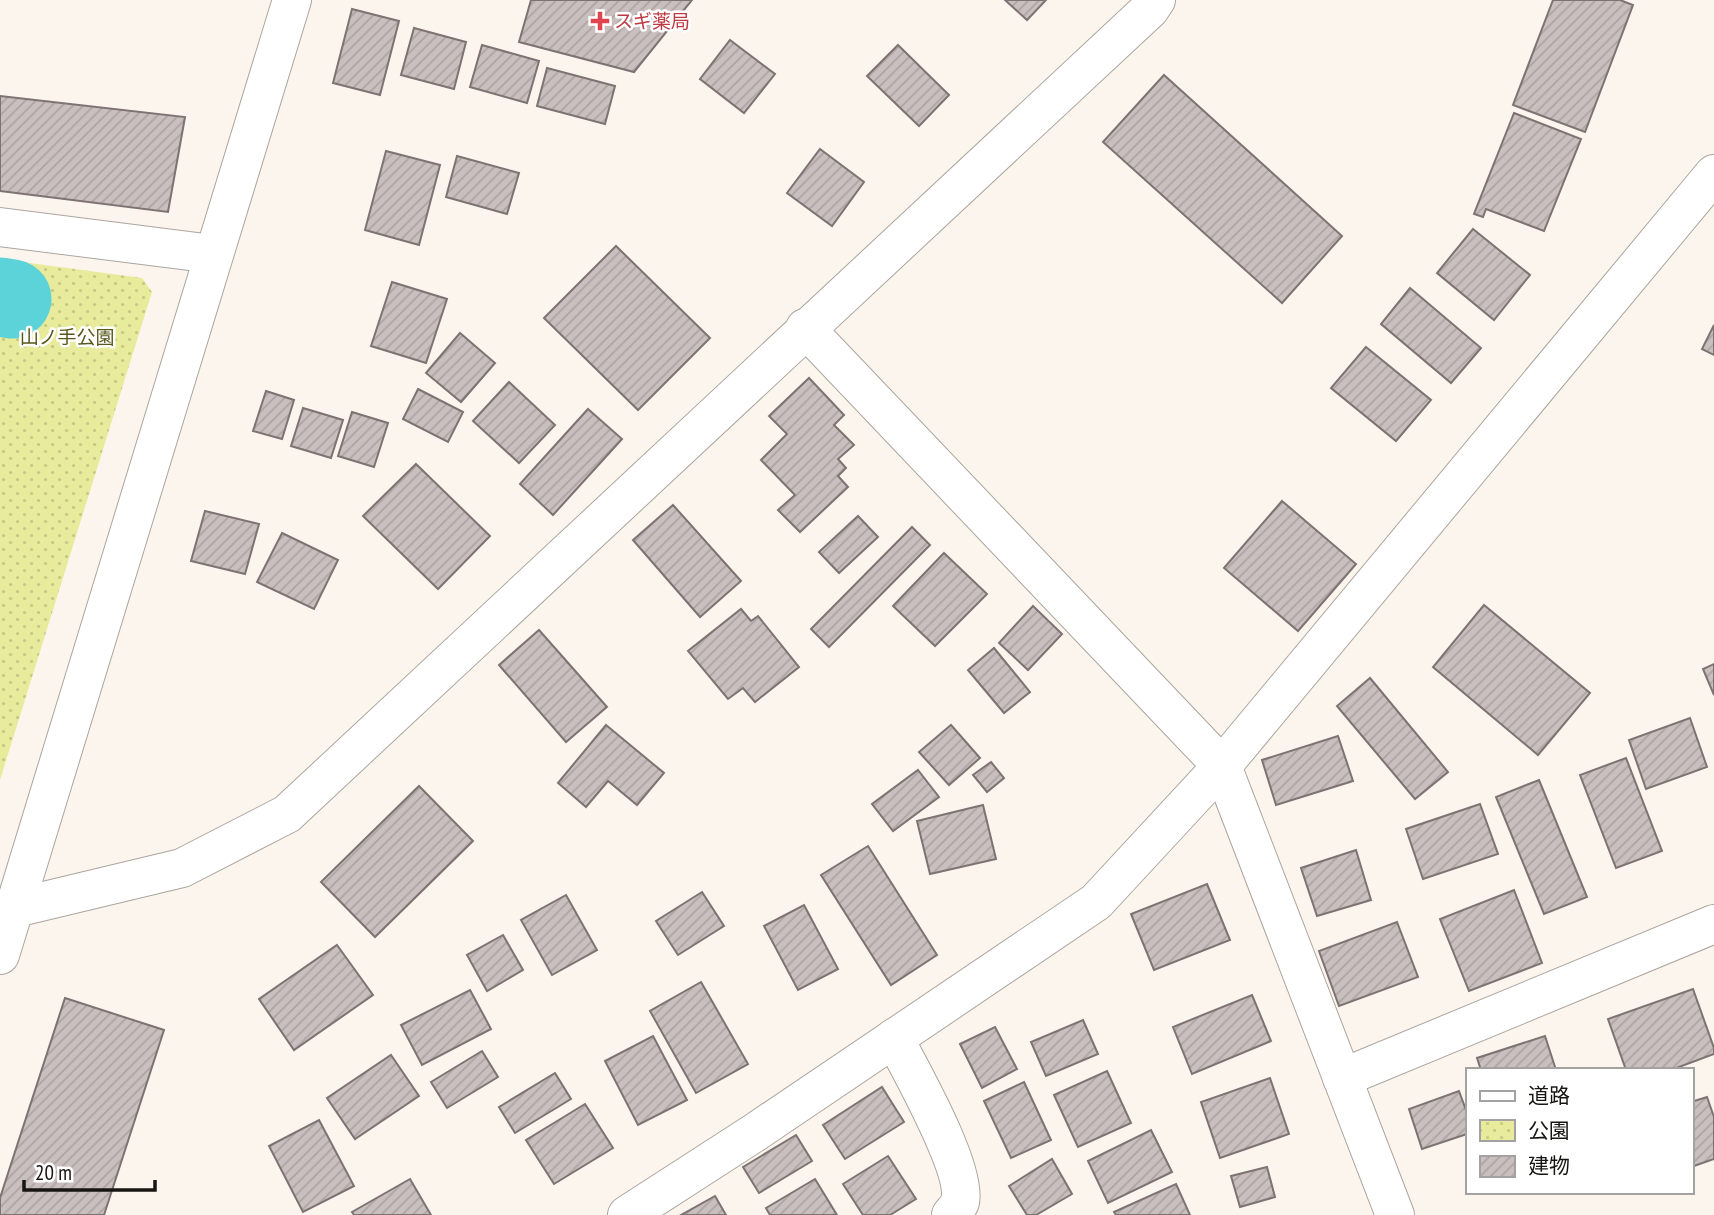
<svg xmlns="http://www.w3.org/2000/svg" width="1714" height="1215" viewBox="0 0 1714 1215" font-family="'PT Sans Narrow','Noto Sans JP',sans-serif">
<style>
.park{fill:url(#park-dots)}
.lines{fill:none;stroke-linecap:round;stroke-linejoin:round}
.river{stroke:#5cd2d9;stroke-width:79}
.building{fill:url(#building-hatch);stroke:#7c7372;stroke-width:2}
.street-casing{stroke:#aca59f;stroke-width:40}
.secondary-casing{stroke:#aca59f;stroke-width:40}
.street{stroke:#fff;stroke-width:38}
.secondary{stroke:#fff;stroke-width:38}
.health-dot{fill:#e0444e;stroke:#fff;stroke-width:2.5}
.labels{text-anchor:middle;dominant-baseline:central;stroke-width:5;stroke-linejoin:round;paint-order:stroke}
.health-label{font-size:19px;fill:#be3a42;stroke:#fff;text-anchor:start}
.park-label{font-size:19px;fill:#57581b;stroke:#fff}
</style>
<defs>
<pattern id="park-dots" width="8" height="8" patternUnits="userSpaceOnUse" patternTransform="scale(1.75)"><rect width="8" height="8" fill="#e7eb9b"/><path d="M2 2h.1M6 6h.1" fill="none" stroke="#c5c985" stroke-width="1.8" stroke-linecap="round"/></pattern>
<pattern id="building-hatch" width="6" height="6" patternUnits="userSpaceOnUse" patternTransform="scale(1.75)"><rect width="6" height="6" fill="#c9bfbe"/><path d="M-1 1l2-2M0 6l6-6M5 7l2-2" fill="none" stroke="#aca3a2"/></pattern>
</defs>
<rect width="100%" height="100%" fill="#fcf5ee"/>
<polygon class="park" points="0,259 142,278 152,292 0,780"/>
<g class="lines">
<polyline class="river" points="0,297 12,299"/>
</g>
<g class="building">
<polygon points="531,0 692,0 634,72 519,42"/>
<polygon points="1005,0 1046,0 1027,20"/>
<polygon points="1553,0 1620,0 1633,5 1585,132 1513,105"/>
<polygon points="352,9 399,21 380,95 333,83"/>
<polygon points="414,28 466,42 454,89 401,75"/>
<polygon points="730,40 775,74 744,113 700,79"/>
<polygon points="482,45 539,61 527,103 470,87"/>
<polygon points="898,45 949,95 919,126 867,76"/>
<polygon points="547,68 615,86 605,124 537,106"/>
<polygon points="1164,75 1342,236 1282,303 1103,142"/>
<polygon points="0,96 185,117 168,212 0,191"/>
<polygon points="1514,113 1581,139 1544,231 1486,209 1483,217 1474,214"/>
<polygon points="820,149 864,182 832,226 787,193"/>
<polygon points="386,151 440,165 419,245 365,230"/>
<polygon points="457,156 519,173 507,214 446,197"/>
<polygon points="1473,229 1530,275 1494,320 1437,273"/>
<polygon points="616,246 710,338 638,410 544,318"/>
<polygon points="392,282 447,299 426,363 371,346"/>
<polygon points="1410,288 1481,348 1451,383 1381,324"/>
<polygon points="1714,325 1714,355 1702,349"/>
<polygon points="460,333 495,363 461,402 426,373"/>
<polygon points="1366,347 1431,400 1396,441 1331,388"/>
<polygon points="809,378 844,415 834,425 854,445 838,459 846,468 838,476 848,487 800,532 778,510 795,495 761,460 787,434 769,416"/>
<polygon points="509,382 555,425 519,463 473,421"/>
<polygon points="418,389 463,412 448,442 403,419"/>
<polygon points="266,391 294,400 282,439 253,431"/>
<polygon points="303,408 343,420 331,458 291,446"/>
<polygon points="588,409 622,439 553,515 520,484"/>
<polygon points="352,412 388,423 374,467 338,456"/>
<polygon points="416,464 490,536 438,589 363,516"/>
<polygon points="1282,501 1356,564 1298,631 1224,568"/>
<polygon points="673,505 741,581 700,617 633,540"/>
<polygon points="205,511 259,524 245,574 191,561"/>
<polygon points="858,516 878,537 839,573 819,552"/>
<polygon points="912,527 930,545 829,647 811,629"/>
<polygon points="282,533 338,560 314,609 257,582"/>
<polygon points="944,553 987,594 935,646 893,606"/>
<polygon points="1484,605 1590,693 1538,755 1433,667"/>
<polygon points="1033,606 1062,634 1028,670 999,643"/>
<polygon points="741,609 751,621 758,616 799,667 755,702 743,688 728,699 688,651"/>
<polygon points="539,630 607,707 566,742 499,665"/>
<polygon points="994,648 1030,692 1004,713 968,670"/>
<polygon points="1714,664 1714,695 1703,669"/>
<polygon points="1370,678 1448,772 1415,799 1337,706"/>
<polygon points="1690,718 1707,767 1646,789 1629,740"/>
<polygon points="606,725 664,773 637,805 608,781 586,807 558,783"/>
<polygon points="951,725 980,758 949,785 919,752"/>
<polygon points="1338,736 1353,781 1276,805 1262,760"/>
<polygon points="1626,758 1662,851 1616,868 1580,775"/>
<polygon points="991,762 1004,778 987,792 973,775"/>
<polygon points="918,770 939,797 893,831 872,804"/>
<polygon points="1539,780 1587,897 1544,914 1496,797"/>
<polygon points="419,786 473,841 375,937 321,882"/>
<polygon points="1480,804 1498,854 1423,879 1406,829"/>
<polygon points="983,805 996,859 930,874 917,821"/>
<polygon points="868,846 937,955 891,985 821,875"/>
<polygon points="1356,850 1371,900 1317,916 1301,868"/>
<polygon points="1207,884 1230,940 1154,970 1131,914"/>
<polygon points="1514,890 1542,963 1469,991 1440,919"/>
<polygon points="702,892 724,926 678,955 656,921"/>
<polygon points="566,895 597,950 552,975 521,920"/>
<polygon points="804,905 838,969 798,990 764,926"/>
<polygon points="1397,922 1418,977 1339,1006 1319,951"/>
<polygon points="503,935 523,970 487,991 467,955"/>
<polygon points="337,945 373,995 294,1050 259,999"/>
<polygon points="701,982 748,1064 696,1093 650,1011"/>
<polygon points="1693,989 1714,1048 1714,1054 1671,1070 1626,1070 1608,1019"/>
<polygon points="470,990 491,1029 422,1065 401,1025"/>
<polygon points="1252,995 1271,1041 1192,1074 1173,1027"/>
<polygon points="65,998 164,1030 104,1215 0,1215 0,1198"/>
<polygon points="1083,1020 1098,1054 1046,1076 1031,1042"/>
<polygon points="995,1027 1017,1069 982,1088 960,1044"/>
<polygon points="653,1036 687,1100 638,1125 605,1061"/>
<polygon points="1545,1036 1556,1070 1481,1070 1477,1058"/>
<polygon points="482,1051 498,1077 447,1108 431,1082"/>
<polygon points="391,1055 419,1096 355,1139 327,1098"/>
<polygon points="1107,1071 1131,1123 1078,1147 1054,1095"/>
<polygon points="555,1073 571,1099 515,1133 499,1107"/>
<polygon points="1270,1078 1289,1134 1220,1158 1201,1102"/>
<polygon points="1024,1082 1051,1140 1011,1158 984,1101"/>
<polygon points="882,1087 904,1122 845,1159 823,1125"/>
<polygon points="1459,1091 1467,1113 1467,1134 1422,1149 1409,1109"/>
<polygon points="1707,1097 1714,1117 1714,1159 1691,1167 1691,1102"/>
<polygon points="585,1104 613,1148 554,1184 526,1140"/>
<polygon points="319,1120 354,1186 303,1212 269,1146"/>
<polygon points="1151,1130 1172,1172 1108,1203 1088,1161"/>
<polygon points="796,1135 812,1161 759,1193 743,1167"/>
<polygon points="888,1156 916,1199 890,1215 863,1215 843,1184"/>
<polygon points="1052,1159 1072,1194 1036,1215 1027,1215 1009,1186"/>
<polygon points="1267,1167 1275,1197 1240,1207 1231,1176"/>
<polygon points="410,1179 431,1215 354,1215 352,1212"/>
<polygon points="815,1179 837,1215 770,1215 766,1208"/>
<polygon points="1176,1184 1190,1215 1116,1215 1114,1212"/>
<polygon points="715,1196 726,1215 681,1215"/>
</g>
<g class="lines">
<defs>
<g id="street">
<polyline points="0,227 213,254"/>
<polyline points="805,328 1222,766 1395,1215"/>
<polyline points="15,908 182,868 287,814 1150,9 1156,0"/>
<path d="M894,1038C910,1069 968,1170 960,1202C959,1206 954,1211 951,1215"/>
<polyline points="1342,1078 1714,924"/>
<polyline points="627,1215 754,1133 1096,902 1222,766 1714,174"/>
</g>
<polyline id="secondary" points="0,955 292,0"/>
</defs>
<use href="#street" class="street-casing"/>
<use href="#secondary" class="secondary-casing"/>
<use href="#street" class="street"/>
<use href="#secondary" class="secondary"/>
</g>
<path class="health-dot" d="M596.5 10.5h7v7h7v7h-7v7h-7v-7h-7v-7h7z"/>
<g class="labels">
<g class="health-label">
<text x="614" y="21">スギ薬局</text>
</g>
<g class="park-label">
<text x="67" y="337">山ノ手公園</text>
</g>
</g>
<rect x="1466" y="1068" width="228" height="126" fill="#ffffff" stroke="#a3a2a1" stroke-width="2"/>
<rect x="1480" y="1091" width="35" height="10" fill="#ffffff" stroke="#a3a2a1" stroke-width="2"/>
<text x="1528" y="1103" font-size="21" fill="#181613">道路</text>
<rect x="1480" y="1120" width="35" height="21" fill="url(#park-dots)" stroke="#a3a2a1" stroke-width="2"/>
<text x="1528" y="1138" font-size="21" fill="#181613">公園</text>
<rect x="1480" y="1156" width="35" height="21" fill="url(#building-hatch)" stroke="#a3a2a1" stroke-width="2"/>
<text x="1528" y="1173" font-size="21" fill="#181613">建物</text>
<path d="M24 1180v10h131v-10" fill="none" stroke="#181613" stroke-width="3.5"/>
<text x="35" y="1180" font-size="21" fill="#181613" stroke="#ffffff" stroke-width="5" paint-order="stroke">20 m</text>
</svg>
